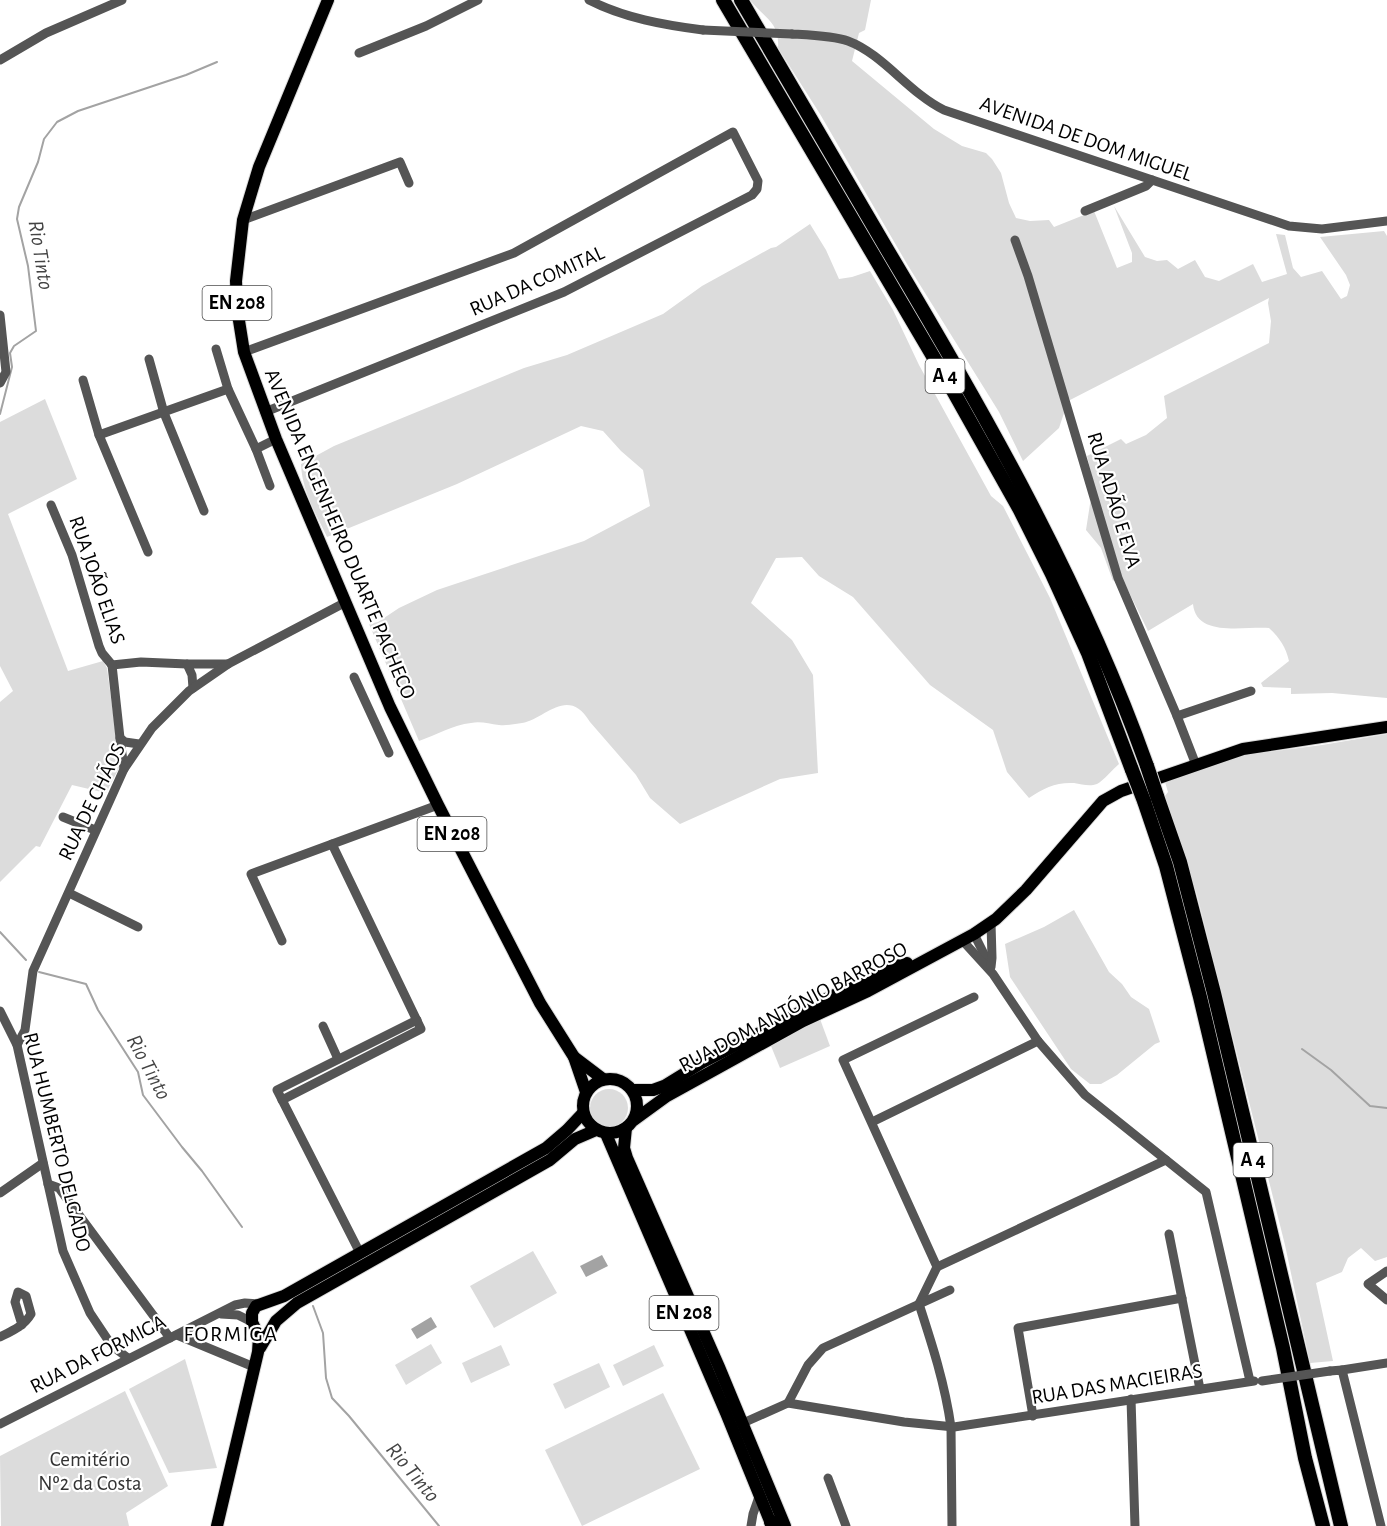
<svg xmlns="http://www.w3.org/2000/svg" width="1387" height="1526" viewBox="0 0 1387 1526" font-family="'Alegreya Sans',sans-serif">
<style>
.green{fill:#dcdcdc}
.water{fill:#a3a3a3}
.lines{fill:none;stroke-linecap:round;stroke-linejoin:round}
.stream{stroke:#a3a3a3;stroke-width:2}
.major-casing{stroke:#dbdbdb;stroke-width:14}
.highway-casing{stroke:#dbdbdb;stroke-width:16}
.minor{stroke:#555;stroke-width:9}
.major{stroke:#000;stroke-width:12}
.highway{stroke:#000;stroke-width:14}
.highway-bridge-casing{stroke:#dbdbdb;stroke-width:16;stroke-linecap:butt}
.minor-bridge{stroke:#555;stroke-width:9}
.highway-bridge{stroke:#000;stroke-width:14}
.labels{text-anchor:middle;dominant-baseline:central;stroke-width:4.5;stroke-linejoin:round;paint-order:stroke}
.shield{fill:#fff;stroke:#4c4c4c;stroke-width:1.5}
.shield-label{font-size:20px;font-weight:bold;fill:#000}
.street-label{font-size:21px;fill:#000;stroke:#fff}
.park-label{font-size:21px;fill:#333;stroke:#fff}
.water-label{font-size:22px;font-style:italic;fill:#444;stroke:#fff}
.neighbourhood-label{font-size:22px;letter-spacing:1.5px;fill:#000;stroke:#fff}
</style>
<rect width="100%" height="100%" fill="#fff"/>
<g class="green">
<path d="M750,0H871L865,30L859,33L852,61L934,129L962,146L986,153L992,159L1001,173L1009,203L1016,218L1030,221L1049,220L1054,227L1094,211L1117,268L1132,262V253L1114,206L1145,257L1157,261L1167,260L1178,269L1195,260L1205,277L1219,281L1253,264L1262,282L1287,274L1276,234L1285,235L1293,268L1301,277L1322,271L1341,299L1347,296L1350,285L1346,275L1320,237L1384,231L1387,236V698L1332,693L1291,694V688L1263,687L1261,683L1289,661C1286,647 1279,637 1269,628C1245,626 1196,638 1193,604L1148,631L1121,576L1120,574L1113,581L1101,548L1086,530L1090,504L1095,489L1087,456L1121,439L1126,444L1146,435L1167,418L1164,396L1269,343L1271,321L1268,303L1269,298L1070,400L1069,398L1059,428L1023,461L999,412L907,264L820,114L778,48C780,22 764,18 750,0Z"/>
<path d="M810,224L826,250L839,279L852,277L870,271L893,310L919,365L991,496L1003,506L1050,598L1119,764C1113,769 1103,781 1097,784C1089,787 1082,784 1074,783C1056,782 1044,788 1029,798L1007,772L993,730L930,685L853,597L819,576L802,557L776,558L751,603L792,640L813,675L818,773L780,779L680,824L650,798L636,775L590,722C568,685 545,719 522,723C515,724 506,726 499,725C489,724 481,721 471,723C453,725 436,735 419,741L369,624L378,622L399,608L437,590L584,541L650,506L643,470L621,451L603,431L581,426L457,484L327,537C316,514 302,491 301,464L334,446L524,368L567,355L663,314L702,286L771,248L776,247Z"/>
<polygon points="45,399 77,479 8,514 68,671 103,661 107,668 120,766 106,793 72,785 40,847 36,846 0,882 0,702 13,691 0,666 0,422"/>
<polygon points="1387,734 1387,1257 1375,1261 1361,1248 1348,1258 1342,1272 1316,1283 1333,1361 1310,1363 1285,1245 1197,895 1165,796 1168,792 1165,782 1244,755 1322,745"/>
<polygon points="1074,910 1109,972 1122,984 1131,997 1149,1009 1160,1042 1155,1044 1117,1075 1101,1084 1090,1084 1071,1069 1010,977 1005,944 1044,927"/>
<polygon points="820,1019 830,1046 780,1068 771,1046"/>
<circle cx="609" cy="1108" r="19"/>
<polygon points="533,1251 557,1293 494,1328 470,1286"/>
<polygon points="431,1344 442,1363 406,1385 395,1365"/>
<polygon points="501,1345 510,1365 471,1383 462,1363"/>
<polygon points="654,1345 664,1366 623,1386 613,1365"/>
<polygon points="185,1359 217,1468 169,1473 129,1389"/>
<polygon points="599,1363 610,1387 565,1409 553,1384"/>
<polygon points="125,1391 168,1486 126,1513 129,1526 1,1526 0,1456"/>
<polygon points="663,1393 700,1469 582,1526 545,1450"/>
</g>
<g class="water">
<polygon points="602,1255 608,1266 586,1277 580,1266"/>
<polygon points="431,1317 437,1327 417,1339 411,1329"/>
</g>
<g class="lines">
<g class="stream">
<polyline points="0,414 12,367 10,353 14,346 36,331 28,266 17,219 19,207 38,162 44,139 57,122 78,111 186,75 217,62"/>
<polyline points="0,932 26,960"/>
<polyline points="39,972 86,984 98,1010 138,1072 143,1095 182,1147 202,1171 242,1227"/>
<polyline points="1302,1049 1331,1070 1370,1106 1387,1108"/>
<polyline points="313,1306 323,1333 326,1378 332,1398 349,1416 439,1526"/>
</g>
<defs>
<g id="major">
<polyline points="328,0 259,167 243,220 236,281 237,308 244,352 276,439 390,707 438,805 540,1003 574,1057 586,1092"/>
<polyline points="574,1057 603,1079"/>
<circle cx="610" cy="1106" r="27"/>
<polyline points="632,1090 653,1090 664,1086 703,1062 822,1001 890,968 907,963"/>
<polyline points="634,1120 667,1096 725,1064 803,1021 868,991 974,934 996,919 1026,890 1103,801 1121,791 1243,749 1387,727"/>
<polyline points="626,1128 624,1148 627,1158 719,1367 785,1526"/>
<polyline points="606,1134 726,1413 772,1526"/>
<polyline points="260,1348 276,1321 297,1303 550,1160 575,1139 596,1130"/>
<polyline points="217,1526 258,1352 259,1337 252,1322 252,1313 256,1306 284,1296 546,1148 567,1130 583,1113"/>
</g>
<g id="highway">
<polyline points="723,0 947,380 1020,510 1052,574 1088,653 1132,770"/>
<path d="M741,0C790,83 839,167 888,251C987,417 1082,584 1147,766"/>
<polyline points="1157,796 1180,862 1214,993 1341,1526"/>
<polyline points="1144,801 1166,866 1200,997 1283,1348 1305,1458 1323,1526"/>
<polyline points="771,1522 773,1526"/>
</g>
</defs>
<use href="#major" class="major-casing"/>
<use href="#highway" class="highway-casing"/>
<g class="minor">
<path d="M589,0C624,18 664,25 703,30"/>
<path d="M792,34C808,35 834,36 848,41C883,54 909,93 944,110L1289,226L1322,229L1387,221"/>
<polyline points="359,53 426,26 478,0"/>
<polyline points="0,60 46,33 122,0"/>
<polyline points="1085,211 1146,186 1152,180"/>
<polyline points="243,220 400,162 409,183"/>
<polyline points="1015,240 1028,276 1118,578 1177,716 1196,765"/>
<polyline points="0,315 6,372 0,383"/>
<polyline points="216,349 228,389"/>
<polyline points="244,352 514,253 733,132 758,181 757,189 752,195 564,292 265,412"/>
<polyline points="149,359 164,413 204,511"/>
<polyline points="83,380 99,435"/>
<polyline points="256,449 270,486"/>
<polyline points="51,505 72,555 99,646 102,653 112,665"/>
<polyline points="148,552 99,435 228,389 256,449 276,439"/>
<polyline points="112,665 141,662 187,664"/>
<polyline points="112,665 120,738"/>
<polyline points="354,677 389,753"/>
<polyline points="193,688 192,675 187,664 228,664"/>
<polyline points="1177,716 1251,691"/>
<polyline points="124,769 120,738 125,742 139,744"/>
<polyline points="63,817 95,830"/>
<polyline points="69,893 138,927"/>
<polyline points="974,934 990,966"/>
<polyline points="962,940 993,974 1038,1041 1085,1095 1206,1192 1250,1381"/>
<polyline points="282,941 251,874 438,805"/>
<polyline points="991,967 992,958 991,923"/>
<polyline points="0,1011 17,1045 63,1251 90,1313 112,1346 128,1358"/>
<polyline points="323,1026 338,1059"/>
<polyline points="17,1045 25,1030 33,971 124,769 152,728 189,691 228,664 346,602"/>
<polyline points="282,1100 421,1029 332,844"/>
<polyline points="872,1122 1038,1041"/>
<polyline points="48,1184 59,1188 170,1338"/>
<polyline points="0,1193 43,1163"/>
<polyline points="1169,1234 1200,1389"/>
<polyline points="360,1253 277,1090 417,1020"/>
<polyline points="937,1267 843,1060 974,997"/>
<polyline points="937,1267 1166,1160"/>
<polyline points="1387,1271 1368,1284 1387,1300"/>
<path d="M919,1304C932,1344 945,1384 951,1427L952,1526"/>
<polyline points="919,1304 937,1267"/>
<polyline points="221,1314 238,1315 252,1322"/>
<polyline points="177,1335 254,1367"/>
<path d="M0,1337C12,1331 24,1326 31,1314L26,1296L18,1292L15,1302L22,1325"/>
<polyline points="1342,1370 1387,1363"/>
<polyline points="1330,1371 1342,1370 1381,1526"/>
<polyline points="1131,1399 1135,1526"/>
<polyline points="788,1403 808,1365 823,1348 950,1290"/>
<polyline points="1033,1416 1018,1328 1182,1298"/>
<polyline points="743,1423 788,1403 904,1422 954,1427 1254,1381"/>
<polyline points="0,1424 235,1305 245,1303 260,1304"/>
<polyline points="828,1478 846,1526"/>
<polyline points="751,1526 753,1514 760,1494"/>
</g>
<use href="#major" class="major"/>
<use href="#highway" class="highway"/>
<defs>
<g id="highway-bridge">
<polyline points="1147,766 1157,796"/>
<polyline points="1132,770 1144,801"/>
</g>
</defs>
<use href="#highway-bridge" class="highway-bridge-casing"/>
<g class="minor-bridge">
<polyline points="703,30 792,34"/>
<polyline points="1262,1381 1330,1371"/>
</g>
<use href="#highway-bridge" class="highway-bridge"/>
</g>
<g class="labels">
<g class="shield">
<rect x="202.5" y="286" width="69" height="34" rx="4.5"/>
<rect x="925.5" y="359" width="39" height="34" rx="4.5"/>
<rect x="417.5" y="817" width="69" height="34" rx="4.5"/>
<rect x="1233.5" y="1143" width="39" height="34" rx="4.5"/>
<rect x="649.5" y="1296" width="69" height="34" rx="4.5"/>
</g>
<g class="shield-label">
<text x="237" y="303">EN 208</text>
<text x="945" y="376">A 4</text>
<text x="452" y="834">EN 208</text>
<text x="1253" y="1160">A 4</text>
<text x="684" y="1313">EN 208</text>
</g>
<g class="street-label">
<text transform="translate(1086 139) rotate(19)">AVENIDA DE DOM MIGUEL</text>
<text transform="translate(537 281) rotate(-24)">RUA DA COMITAL</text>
<text transform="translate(1114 500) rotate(73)">RUA ADÃO E EVA</text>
<text transform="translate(340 534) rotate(67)">AVENIDA ENGENHEIRO DUARTE PACHECO</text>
<text transform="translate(97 580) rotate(71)">RUA JOÃO ELIAS</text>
<text transform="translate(92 802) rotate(-64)">RUA DE CHÃOS</text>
<text transform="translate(793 1007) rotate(-28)">RUA DOM ANTÓNIO BARROSO</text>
<text transform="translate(57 1142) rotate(76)">RUA HUMBERTO DELGADO</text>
<text transform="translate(98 1354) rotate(-27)">RUA DA FORMIGA</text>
<text transform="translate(1117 1384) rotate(-9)">RUA DAS MACIEIRAS</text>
</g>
<g class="park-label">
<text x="90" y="1459">Cemitério<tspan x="90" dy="24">Nº2 da Costa</tspan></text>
</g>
<g class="water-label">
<text transform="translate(41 255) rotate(81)">Rio Tinto</text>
<text transform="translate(149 1067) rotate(62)">Rio Tinto</text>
<text transform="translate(413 1472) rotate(50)">Rio Tinto</text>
</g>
<g class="neighbourhood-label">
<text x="231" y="1334">FORMIGA</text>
</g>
</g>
</svg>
